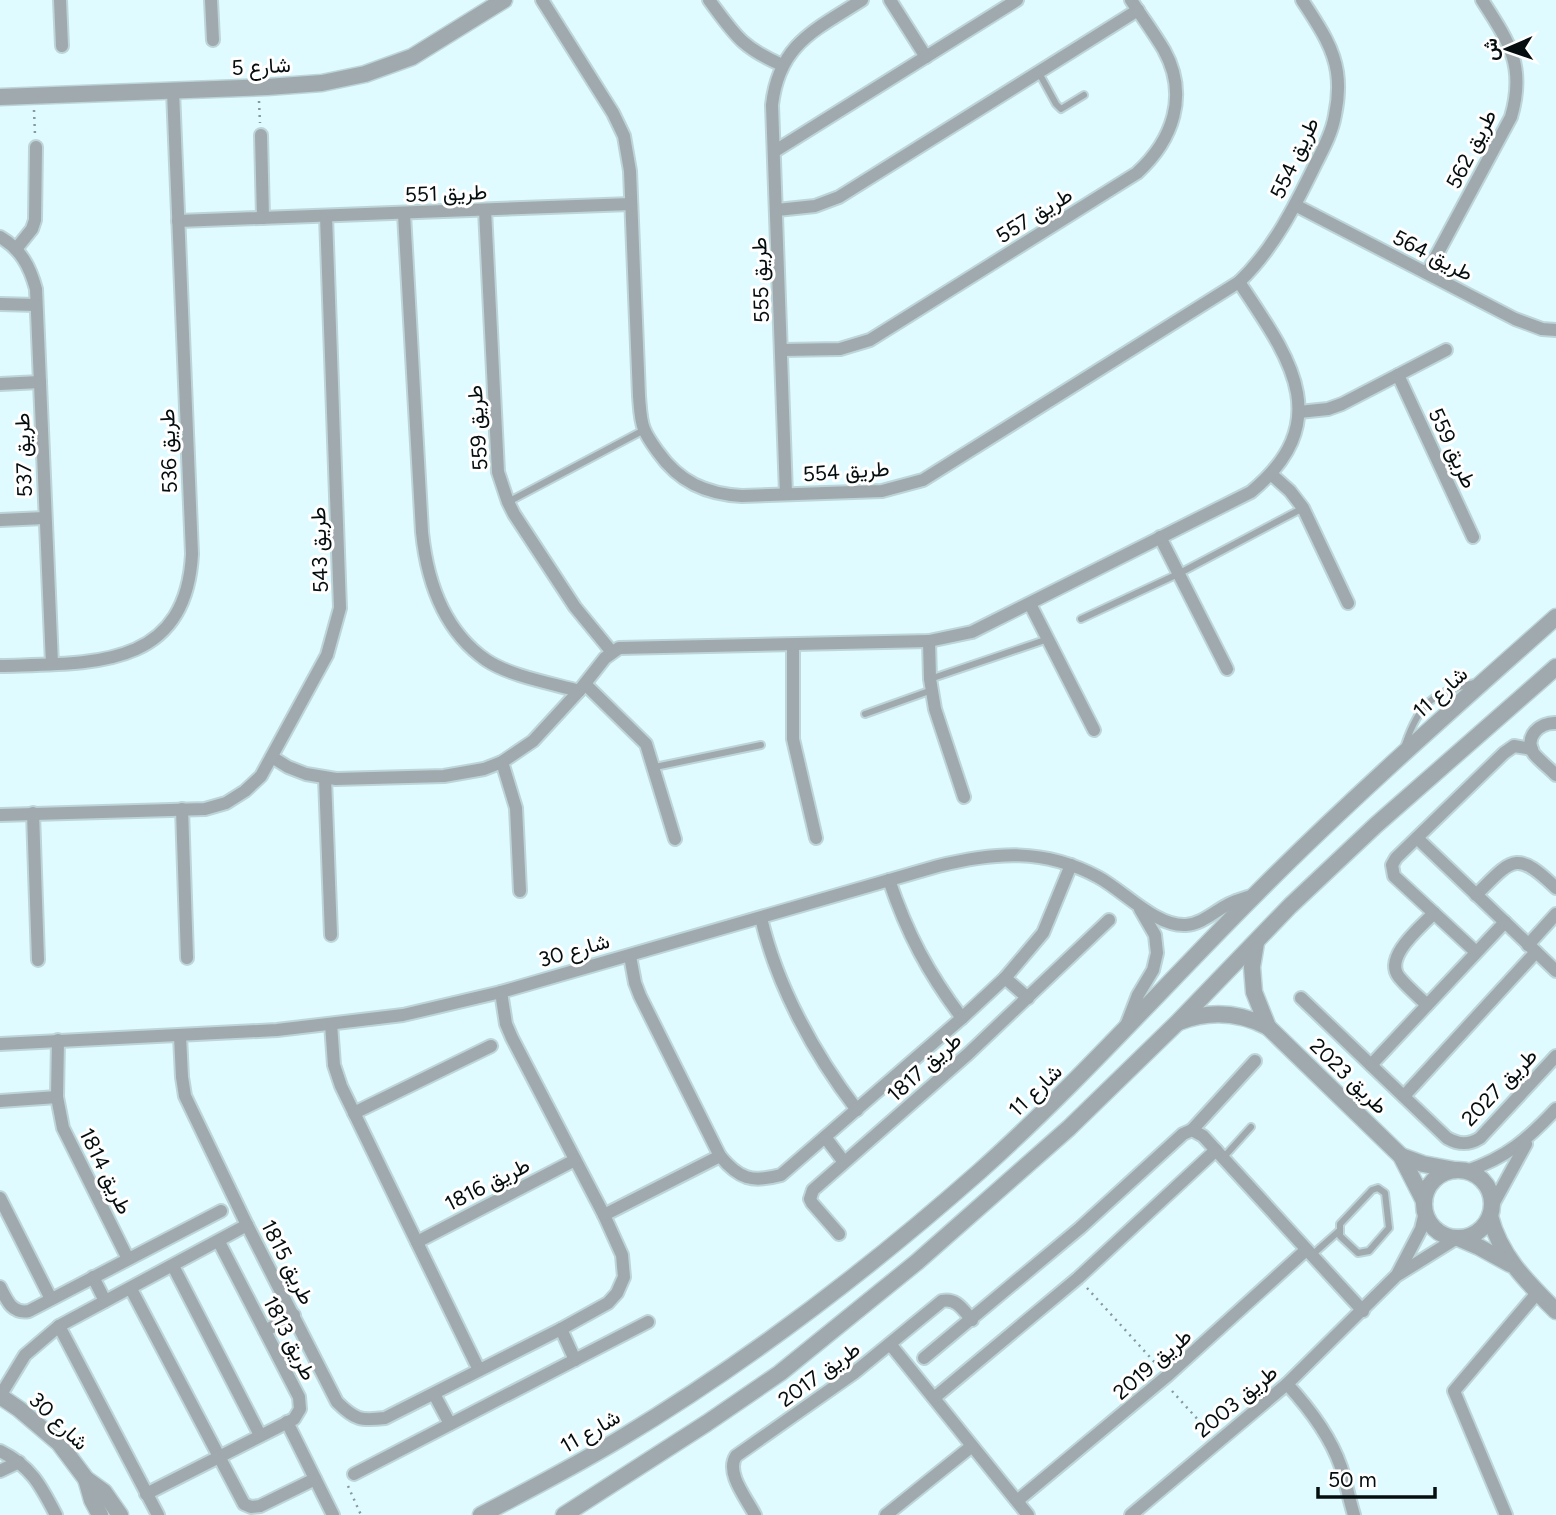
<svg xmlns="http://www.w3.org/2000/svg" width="1556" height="1515" viewBox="0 0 1556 1515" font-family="Figtree,Vazirmatn,sans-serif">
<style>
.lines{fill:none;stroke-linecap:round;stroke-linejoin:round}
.service-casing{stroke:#bdd5d8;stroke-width:10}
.minor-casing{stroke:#bdd5d8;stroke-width:16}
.tertiary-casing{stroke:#bdd5d8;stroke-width:19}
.path{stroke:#86999c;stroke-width:2.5;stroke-dasharray:2 5;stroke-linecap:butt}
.service{stroke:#a0a9ae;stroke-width:6}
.minor{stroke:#a0a9ae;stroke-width:12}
.tertiary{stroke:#a0a9ae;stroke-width:16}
.labels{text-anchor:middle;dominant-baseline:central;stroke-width:6;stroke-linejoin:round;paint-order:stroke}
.street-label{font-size:21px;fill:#050d0e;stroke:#fff}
</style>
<rect width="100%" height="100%" fill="#e0fbff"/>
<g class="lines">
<defs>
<g id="service">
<polyline points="1039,73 1056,104 1061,109 1084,95"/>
<polyline points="508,502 644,430"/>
<polyline points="1081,619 1178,574 1303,508"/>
<polyline points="930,679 1048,639"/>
<polyline points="865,714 932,690"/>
<path d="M1405,745C1419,704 1432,692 1475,683"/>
<polyline points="655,767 761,745"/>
<polyline points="1223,1158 1251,1127"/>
<polygon points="1378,1188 1385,1193 1389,1228 1369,1251 1358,1253 1340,1236 1340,1224 1372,1190"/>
<polyline points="1312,1255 1339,1231"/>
</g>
<g id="minor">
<polyline points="60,0 62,46"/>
<polyline points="211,0 213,40"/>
<path d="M542,0L613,113L624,136L630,171L639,396C640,407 640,419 644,429C647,437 653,445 658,452C679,482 706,494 742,496L882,491L923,480L1239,282C1273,250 1295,206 1315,165C1323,149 1332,133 1335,115C1338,101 1339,86 1337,72C1333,45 1316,22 1302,0"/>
<path d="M709,0C735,35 741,47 782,65"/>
<polyline points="890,0 926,57"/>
<polyline points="261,135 263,218"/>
<polyline points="775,151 1017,0"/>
<polyline points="1295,205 1515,319 1542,329 1556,330"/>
<polyline points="485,210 498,472 508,502 514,514 575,607 611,651"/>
<polyline points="777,210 815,206 839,197 1138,10"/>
<path d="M404,214L422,532C427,581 443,630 486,660C510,676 550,683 579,691"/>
<polyline points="178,221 631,204"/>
<path d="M0,237C21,249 30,267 36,289L52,664"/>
<polyline points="16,249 32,229 35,220 36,147"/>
<path d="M1427,273L1511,117C1526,66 1509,42 1482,0"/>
<polyline points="0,304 36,305"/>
<path d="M782,350L840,349L870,340L1137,173C1173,140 1189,95 1164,50C1154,33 1142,17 1131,0"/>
<polyline points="1398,375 1473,537"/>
<polyline points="0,384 40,382"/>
<polyline points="1299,412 1328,409 1342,404 1446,350"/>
<polyline points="1271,474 1290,491 1303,508 1348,603"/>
<path d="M786,494L772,105C779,44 815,30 862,0"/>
<polyline points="0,520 45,518"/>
<polyline points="1160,537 1227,669"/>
<polyline points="1030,604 1094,730"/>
<polyline points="929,641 930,679 935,709 964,797"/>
<polyline points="793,645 793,739 816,838"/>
<path d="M0,666C89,663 186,671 192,554L173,91"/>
<polyline points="585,684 646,744 675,839"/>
<path d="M1556,723C1540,722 1523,737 1534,754C1540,761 1549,768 1556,775"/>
<path d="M272,757L288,767L306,774L336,779L444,776L484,769L502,762L533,741L579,691L605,658L619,648L929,641L972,632L1251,492C1338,420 1288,356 1239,282"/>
<polyline points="502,762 516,808 520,891"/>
<polyline points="325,778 331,935"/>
<polyline points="182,809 187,958"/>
<polyline points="33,813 38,960"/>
<polyline points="0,815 205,809 226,803 245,791 261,776 327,655 340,608 326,216"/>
<polyline points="1417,838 1556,971"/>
<path d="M889,880C907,933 928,973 962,1018"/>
<path d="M1476,895C1512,859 1516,849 1556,888"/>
<path d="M761,918C777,986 814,1054 857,1110"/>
<polyline points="1528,945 1556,914"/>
<polyline points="1476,952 1394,876 1392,865 1396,858 1504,753 1514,746 1532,749"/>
<path d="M630,956L635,983L640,996L720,1156C739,1179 752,1183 781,1175L962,1018L1005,978L1043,933L1071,865"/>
<polyline points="1005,978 1028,998"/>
<path d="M1301,998L1447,1138C1459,1145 1469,1145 1480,1138L1556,1056"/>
<path d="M1427,1005C1418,996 1407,987 1399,977C1383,957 1421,927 1434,913"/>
<polyline points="331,1024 334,1065 341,1086 479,1370"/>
<polyline points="1126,1026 1138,995 1153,970 1157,953 1155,935 1140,909"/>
<path d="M180,1036L182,1077L185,1096L247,1225L337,1402C355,1420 361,1421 385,1418L561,1329L608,1303L617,1293L624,1277L622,1255L604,1215L512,1038L506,1024L501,992"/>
<polyline points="58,1040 57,1097 63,1128 128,1259"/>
<path d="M0,1044L277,1030L403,1015L501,992L938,866C995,852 1044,848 1098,877C1124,891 1156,927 1186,925C1202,924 1215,911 1229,904C1237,900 1245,898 1254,895"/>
<polyline points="1371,1065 1505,922"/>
<polyline points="1404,1096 1536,952"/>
<polyline points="0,1101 57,1097"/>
<polyline points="354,1113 491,1046"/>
<polyline points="1192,1130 1255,1061"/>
<polyline points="825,1137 844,1162"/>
<path d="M1467,1171C1507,1157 1527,1140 1556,1109"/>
<polyline points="0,1198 51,1299"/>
<polyline points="1491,1208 1526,1144"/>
<polyline points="604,1215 720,1156"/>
<polyline points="839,1234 812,1203 810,1199 813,1190 968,1054 1109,920"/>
<polyline points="417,1242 575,1160"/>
<polyline points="173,1266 260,1435"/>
<polyline points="1398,1273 1421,1229 1425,1212"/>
<polyline points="93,1277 105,1301"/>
<path d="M0,1287C7,1301 12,1314 29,1311L221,1211"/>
<polyline points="131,1289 244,1504 251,1507 260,1506 315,1479"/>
<polyline points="59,1326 158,1515"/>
<polyline points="561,1329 575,1360"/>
<polyline points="265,1331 294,1315"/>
<polyline points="890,1344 1028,1515"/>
<polyline points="924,1358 1080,1228 1183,1134 1192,1130 1203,1136 1363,1311"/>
<path d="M1287,1384C1309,1408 1330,1435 1341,1467C1346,1482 1349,1499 1354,1515"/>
<polyline points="434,1394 450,1424"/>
<polyline points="0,1396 25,1355 59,1326 247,1225"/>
<polyline points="934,1398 1078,1278 1216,1150"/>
<polyline points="287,1422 333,1515"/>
<path d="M0,1451C31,1466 41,1486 56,1515"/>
<polyline points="0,1471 19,1462"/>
<polyline points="354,1474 648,1322"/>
<polyline points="146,1494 294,1419 300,1409 299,1397 219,1242"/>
<polyline points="1017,1501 1167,1376 1306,1250"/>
<path d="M755,1515C747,1499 725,1473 736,1456L854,1373L942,1301C957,1298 963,1310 972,1320"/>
<polyline points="886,1515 972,1446"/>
<polyline points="1131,1515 1287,1384 1396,1276 1457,1238"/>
<polyline points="1506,1515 1454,1391 1538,1292"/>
</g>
<g id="tertiary">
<polyline points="0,97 267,87 322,83 365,74 412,57 504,0"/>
<polyline points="1256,943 1252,967 1254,992 1268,1027 1401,1156 1424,1201"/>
<path d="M1179,1022C1210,1010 1239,1012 1268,1027"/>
<polyline points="1401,1156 1423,1164 1455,1170"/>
<circle cx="1458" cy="1204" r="34"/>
<path d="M1490,1216C1500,1256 1527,1282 1556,1311"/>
<polyline points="1458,1238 1479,1247 1510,1264"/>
<polyline points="0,1396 19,1409 59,1443 86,1479 104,1492 120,1515"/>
<polyline points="86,1479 92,1500 100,1515"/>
<path d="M481,1515C527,1491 573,1467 618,1440C746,1363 868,1270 980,1171C1077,1084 1163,987 1255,895C1351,798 1454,708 1556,617"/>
<polyline points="564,1515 707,1423 780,1373 917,1262 1069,1128 1177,1023 1290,906 1376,825 1556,667"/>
</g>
</defs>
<use href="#service" class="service-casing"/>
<use href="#minor" class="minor-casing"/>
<use href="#tertiary" class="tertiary-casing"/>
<g class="path">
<polyline points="259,101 260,123"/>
<polyline points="34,110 35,135"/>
<polyline points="1087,1288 1158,1366"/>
<polyline points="1172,1391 1210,1433"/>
<polyline points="348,1486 361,1515"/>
</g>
<use href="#service" class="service"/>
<use href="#minor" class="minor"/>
<use href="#tertiary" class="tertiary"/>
</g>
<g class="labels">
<g class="street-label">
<text transform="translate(261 66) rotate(-3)">شارع 5</text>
<text transform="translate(1471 149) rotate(-63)">طريق 562</text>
<text transform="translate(1294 158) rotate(-65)">طريق 554</text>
<text transform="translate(446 193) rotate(-2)">طريق 551</text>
<text transform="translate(1034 215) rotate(-32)">طريق 557</text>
<text transform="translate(1433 255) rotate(27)">طريق 564</text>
<text transform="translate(760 280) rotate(-92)">طريق 555</text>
<text transform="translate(477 428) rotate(-94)">طريق 559</text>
<text transform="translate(1453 448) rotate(65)">طريق 559</text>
<text transform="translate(168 451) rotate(-92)">طريق 536</text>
<text transform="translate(23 455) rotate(-92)">طريق 537</text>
<text transform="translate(846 471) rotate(-4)">طريق 554</text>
<text transform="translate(319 550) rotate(-92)">طريق 543</text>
<text transform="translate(1440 692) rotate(-42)">شارع 11</text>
<text transform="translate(574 950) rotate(-16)">شارع 30</text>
<text transform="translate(924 1067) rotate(-42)">طريق 1817</text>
<text transform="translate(1349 1076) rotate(44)">طريق 2023</text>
<text transform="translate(1499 1087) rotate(-46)">طريق 2027</text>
<text transform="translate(1035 1090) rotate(-44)">شارع 11</text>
<text transform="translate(106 1171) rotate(64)">طريق 1814</text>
<text transform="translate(487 1184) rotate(-27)">طريق 1816</text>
<text transform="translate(288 1262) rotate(63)">طريق 1815</text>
<text transform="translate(290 1338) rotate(63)">طريق 1813</text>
<text transform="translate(1152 1364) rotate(-41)">طريق 2019</text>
<text transform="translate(819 1374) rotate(-36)">طريق 2017</text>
<text transform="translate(1236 1401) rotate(-40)">طريق 2003</text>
<text transform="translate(59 1421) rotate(44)">شارع 30</text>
<text transform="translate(590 1431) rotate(-30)">شارع 11</text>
</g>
</g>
<g transform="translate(1507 49) rotate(268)" stroke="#ffffff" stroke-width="5" paint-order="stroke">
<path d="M0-5L12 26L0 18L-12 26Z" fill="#050d0e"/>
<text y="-10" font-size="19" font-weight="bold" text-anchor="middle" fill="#050d0e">ش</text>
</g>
<path d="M1318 1487v10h117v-10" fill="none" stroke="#050d0e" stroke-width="3.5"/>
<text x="1328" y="1487" font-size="21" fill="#050d0e" stroke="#ffffff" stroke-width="5" paint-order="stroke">50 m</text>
</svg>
